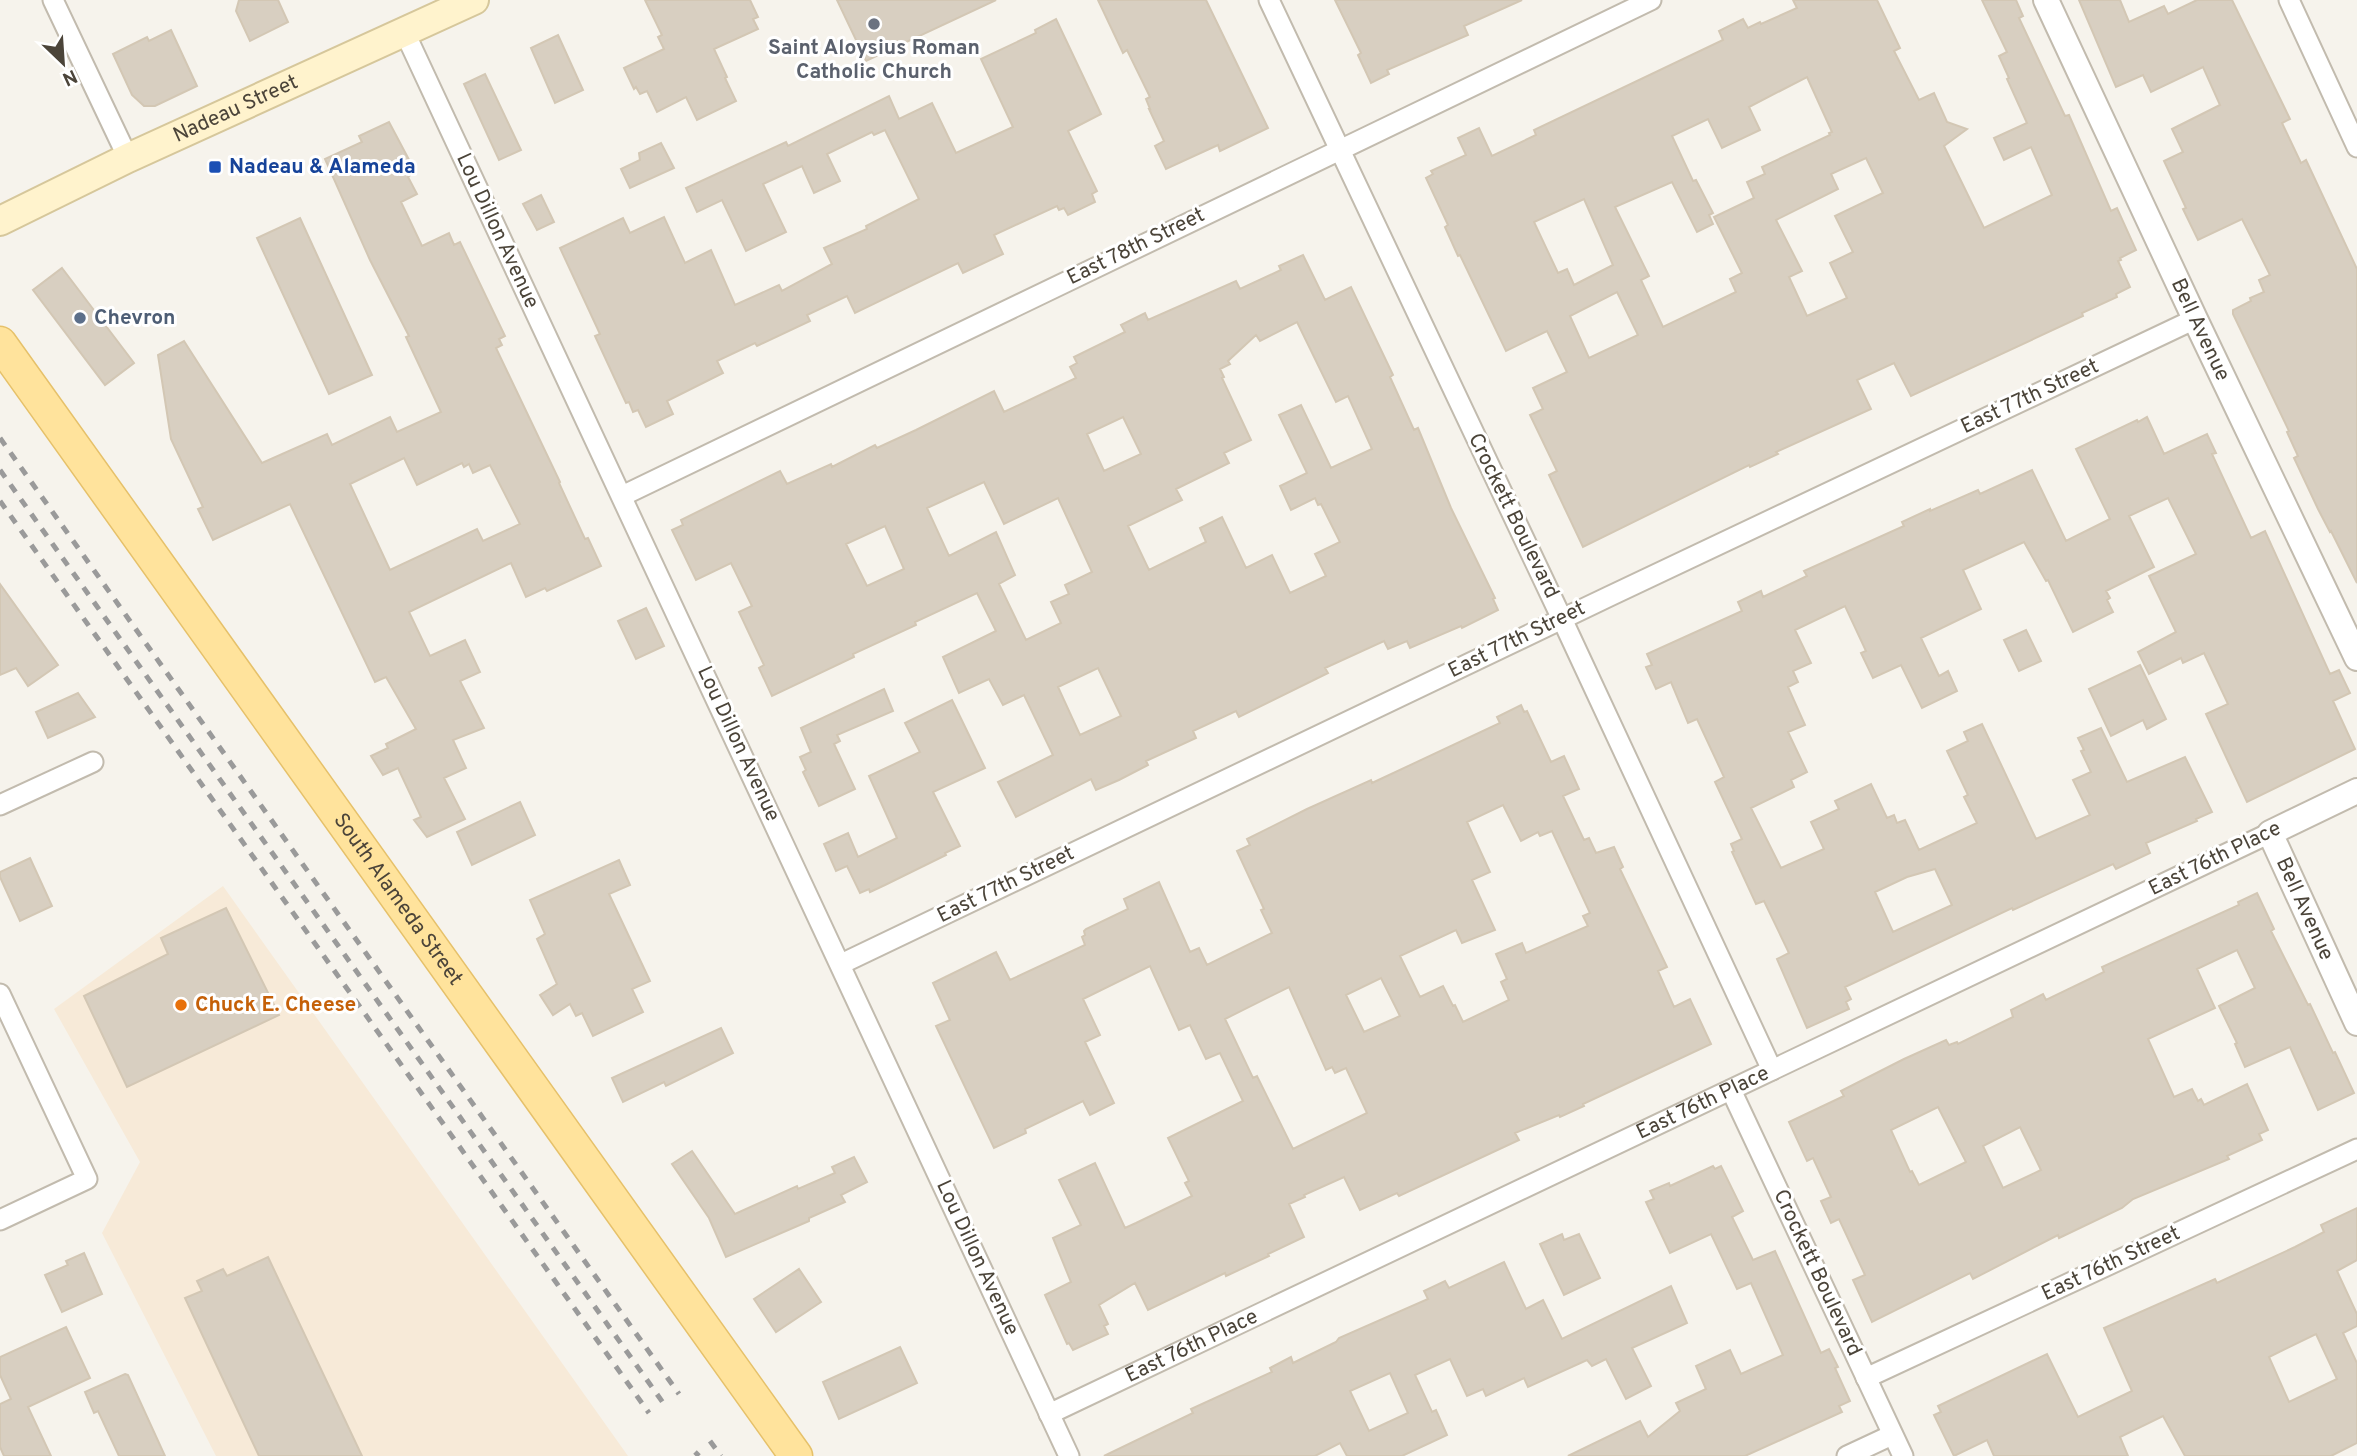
<svg xmlns="http://www.w3.org/2000/svg" width="2357" height="1456" viewBox="0 0 2357 1456" font-family="Overpass,sans-serif">
<style>
.commercial{fill:#f7ead8}
.building{fill:#d8cfc1;stroke:#d3c7b4;stroke-width:2;fill-rule:evenodd}
.lines{fill:none;stroke-linecap:round;stroke-linejoin:round}
.minor-casing{stroke:#c2bbae;stroke-width:23}
.tertiary-casing{stroke:#c2bbae;stroke-width:28}
.secondary-casing{stroke:#d6c79b;stroke-width:32}
.primary-casing{stroke:#e6c16a;stroke-width:35}
.minor{stroke:#fff;stroke-width:19}
.tertiary{stroke:#fff;stroke-width:24}
.secondary{stroke:#fff3cd;stroke-width:28}
.primary{stroke:#ffe39c;stroke-width:32}
.rail{stroke:#9a9a9a;stroke-width:5;stroke-dasharray:9 9;stroke-linecap:butt}
.worship-dot{fill:#6b7280;stroke:#fff;stroke-width:2.5}
.transit-dot{fill:#1a4fb4;stroke:#fff;stroke-width:2.5}
.service-dot{fill:#5c6f8a;stroke:#fff;stroke-width:2.5}
.food-dot{fill:#e8710a;stroke:#fff;stroke-width:2.5}
.labels{text-anchor:middle;dominant-baseline:central;stroke-width:6;stroke-linejoin:round;paint-order:stroke}
.worship-label{font-size:21px;font-weight:bold;fill:#5b616d;stroke:#fff}
.street-label{font-size:21px;fill:#4b4439;stroke:#fff}
.transit-label{font-size:21px;font-weight:bold;fill:#164399;stroke:#fff;text-anchor:start}
.service-label{font-size:21px;font-weight:bold;fill:#4e5e75;stroke:#fff;text-anchor:start}
.food-label{font-size:21px;font-weight:bold;fill:#c56008;stroke:#fff;text-anchor:start}
</style>
<rect width="100%" height="100%" fill="#f6f3ec"/>
<polygon class="commercial" points="223,886 628,1456 216,1456 102,1233 140,1162 54,1009"/>
<g class="building">
<polygon points="239,0 278,0 288,22 250,41 236,11"/>
<polygon points="645,0 750,0 758,17 753,19 758,29 714,49 727,77 725,78 736,101 697,120 686,97 657,112 647,91 640,94 636,87 634,89 624,68 664,49 658,37 662,35"/>
<polygon points="837,0 996,0 866,61"/>
<polygon points="1098,0 1206,0 1268,128 1220,151 1218,145 1166,169 1155,146 1164,141 1149,109 1150,109 1146,99 1150,97 1127,50 1123,53"/>
<polygon points="1335,0 1522,0 1464,26 1468,35 1387,70 1389,74 1371,83 1358,55 1361,53"/>
<path d="M1793,0H1877L1900,48L1894,51L1919,100L1934,93L1947,122L1967,129L1944,146L1984,228L2052,195L2031,147L2004,160L1994,138L2027,123L2007,79L2009,78L1999,56L2007,52L1982,0H2016L2023,16L2019,18L2065,116L2069,115L2111,211L2117,208L2136,250L2120,258L2121,260L2118,261L2130,287L2116,294L2117,297L2082,313L2083,316L1911,396L1894,363L1857,380L1871,409L1776,452L1778,454L1750,467L1749,465L1583,547L1549,475L1557,471L1530,415L1543,409L1533,388L1567,372L1547,331L1506,351L1460,255L1458,256L1445,227L1448,225L1426,178L1433,174L1431,171L1466,155L1458,138L1479,128L1492,156L1536,135L1534,130L1723,40L1719,31L1743,19L1748,28L1760,22L1761,24L1797,8ZM1807,77L1832,132L1829,133L1830,135L1762,167L1765,174L1747,182L1754,198L1714,217L1742,273L1730,279L1736,292L1663,327L1641,280L1649,276L1615,207L1672,182L1697,232L1713,224L1709,215L1713,213L1696,180L1693,181L1672,136L1708,119L1722,148L1760,130L1749,107ZM1866,158L1883,193L1835,216L1853,252L1830,263L1847,298L1807,316L1789,277L1802,271L1776,220L1838,189L1831,174ZM1584,199L1613,265L1574,285L1567,269L1558,273L1534,222ZM1617,292L1638,335L1589,358L1570,316Z"/>
<polygon points="2079,0 2120,0 2129,22 2164,6 2168,14 2197,0 2232,0 2290,119 2282,123 2301,163 2306,160 2357,269 2357,583 2331,531 2330,532 2318,509 2294,458 2298,456 2287,432 2289,431 2233,314 2233,310 2251,301 2250,298 2264,292 2259,280 2270,275 2242,219 2198,240 2183,209 2186,208 2164,161 2183,152 2172,129 2220,105 2203,67 2151,92 2143,75 2116,87"/>
<polygon points="1056,19 1101,114 1068,131 1097,191 1092,194 1095,202 1068,215 1064,208 1059,210 1057,206 994,235 1003,254 963,273 958,263 855,313 847,296 807,315 810,321 757,346 755,343 717,361 723,373 667,401 673,414 646,427 638,410 633,412 629,402 626,403 595,336 600,334 560,248 623,218 630,233 664,217 685,263 711,250 735,305 779,285 782,291 832,264 824,248 867,229 866,226 919,199 885,130 874,135 872,132 827,154 840,181 814,193 802,166 763,184 786,232 746,251 722,200 697,212 686,188 786,142 788,146 889,96 899,119 932,103 956,153 1013,127 981,59 1036,33 1035,30"/>
<polygon points="171,30 197,86 155,106 144,106 132,95 113,54 147,37 149,41"/>
<polygon points="558,35 583,90 555,103 531,48"/>
<polygon points="485,74 521,150 499,160 464,84"/>
<path d="M389,122L415,171L408,177L417,194L401,202L422,246L449,233L454,245L460,242L505,336L499,339L502,345L496,348L560,482L559,483L585,539L588,538L601,566L547,591L545,588L526,597L511,563L409,612L430,656L465,640L480,672L460,681L484,728L453,740L466,768L444,778L465,819L427,837L414,820L421,817L398,768L383,775L371,756L388,748L386,744L416,729L386,677L375,682L290,504L213,540L198,509L203,507L171,439L158,355L184,341L262,463L327,434L332,445L390,417L397,432L441,412L406,337L409,336L370,260L325,159L362,142L359,136ZM404,458L417,485L462,463L464,467L469,464L473,473L490,465L520,524L483,541L477,529L390,570L350,484Z"/>
<polygon points="661,143 674,168 630,188 621,169 640,160 639,153"/>
<polygon points="541,195 554,222 537,230 523,204"/>
<polygon points="300,218 372,375 329,394 257,238"/>
<path d="M1303,255L1325,300L1351,287L1393,375L1390,377L1414,430L1418,428L1451,508L1495,598L1493,599L1498,610L1462,628L1461,626L1410,648L1407,641L1388,649L1384,641L1325,668L1328,673L1239,717L1236,711L1193,731L1196,738L1146,761L1148,765L1119,780L1096,790L1091,779L1016,817L998,782L1053,755L1024,695L1003,705L989,679L959,693L943,657L996,631L977,593L915,622L916,625L853,654L854,657L772,696L759,668L764,665L739,612L752,606L731,563L696,580L672,530L683,525L681,520L780,471L787,484L831,464L832,467L875,445L877,448L916,430L994,391L1004,412L1076,378L1070,367L1077,363L1074,357L1125,332L1121,325L1145,313L1148,320L1236,281L1240,289L1281,270L1279,266ZM1297,322L1336,402L1348,396L1372,449L1331,468L1301,405L1279,415L1307,473L1280,486L1291,510L1315,498L1318,505L1321,504L1340,542L1315,554L1326,576L1290,593L1272,555L1246,568L1222,517L1200,528L1206,542L1149,570L1128,526L1182,500L1176,489L1229,463L1224,453L1251,440L1222,378L1224,377L1220,369L1230,364L1228,361L1256,335L1260,341ZM1123,417L1141,454L1104,471L1087,434ZM984,482L1004,524L1058,498L1092,572L1065,585L1069,594L1051,602L1061,623L1026,640L999,584L1015,575L996,532L949,556L927,508ZM885,526L904,569L867,586L846,544ZM1098,668L1121,716L1080,735L1058,687Z"/>
<polygon points="62,268 134,363 105,385 33,290"/>
<path d="M2147,417L2164,454L2207,434L2216,453L2212,454L2251,538L2265,531L2330,674L2339,670L2350,693L2333,701L2355,749L2247,802L2206,714L2228,704L2204,653L2183,663L2181,658L2149,674L2138,652L2176,632L2149,576L2196,554L2168,498L2129,516L2154,567L2106,591L2110,598L2107,600L2113,612L2073,632L2048,580L2046,581L2024,542L1963,570L1981,609L1921,638L1939,676L1948,671L1957,691L1922,708L1901,665L1873,678L1861,653L1866,651L1845,606L1795,630L1811,663L1793,671L1798,682L1788,687L1805,725L1788,732L1807,772L1791,780L1794,787L1751,808L1781,868L1824,849L1811,822L1839,809L1835,801L1871,784L1887,818L1894,815L1897,823L1905,820L1919,850L1977,823L1964,797L1968,795L1947,751L1968,741L1964,732L1982,724L2036,839L2090,815L2073,780L2091,772L2081,751L2084,750L2078,738L2101,728L2127,782L2185,757L2212,812L2196,819L2197,821L2146,843L2150,853L2116,869L2113,864L2013,910L2012,908L1845,987L1851,999L1846,1002L1849,1009L1807,1028L1777,959L1789,953L1764,901L1756,904L1732,852L1734,851L1731,844L1742,839L1715,782L1724,777L1697,719L1688,723L1671,682L1656,689L1646,667L1652,665L1647,654L1742,611L1738,602L1761,591L1763,597L1807,576L1804,571L1904,526L1902,522L1930,509V511L1978,490L1980,494L2032,470L2066,541L2110,519L2076,449L2137,420L2138,422ZM1935,869L1952,905L1893,932L1875,892L1907,877Z"/>
<polygon points="0,584 58,665 28,686 16,668 0,675"/>
<polygon points="646,608 664,646 636,659 618,621"/>
<polygon points="2026,630 2041,661 2019,671 2004,640"/>
<polygon points="2140,665 2166,719 2147,729 2143,720 2111,736 2089,689"/>
<polygon points="884,689 893,711 837,735 840,741 834,744 855,789 819,806 803,772 806,770 800,757 811,752 801,728"/>
<polygon points="78,693 95,717 48,738 36,712"/>
<polygon points="952,700 985,768 933,792 960,846 945,853 946,855 885,885 870,892 869,889 860,893 847,866 836,871 824,844 848,833 858,857 897,838 869,776 920,752 905,723"/>
<path d="M1521,705L1524,712L1527,711L1551,762L1564,756L1579,789L1563,796L1584,840L1589,838L1596,853L1614,847L1623,867L1620,869L1667,967L1658,971L1674,1007L1690,999L1711,1044L1583,1104L1584,1106L1560,1117L1559,1115L1515,1133L1519,1140L1399,1196L1397,1193L1360,1210L1344,1177L1304,1195L1305,1197L1289,1204L1304,1237L1268,1254L1269,1256L1226,1276L1225,1273L1148,1310L1135,1283L1099,1305L1108,1324L1104,1326L1108,1334L1073,1350L1069,1343L1067,1344L1045,1295L1071,1282L1053,1238L1081,1225L1059,1180L1095,1163L1125,1228L1136,1223L1192,1196L1185,1183L1189,1181L1168,1138L1243,1101L1220,1053L1206,1059L1190,1025L1179,1030L1150,966L1083,999L1100,1035L1085,1042L1114,1103L1090,1115L1083,1101L1025,1129L1026,1133L994,1148L936,1026L950,1020L933,983L996,952L1010,980L1085,945L1082,937L1085,935L1084,931L1086,929L1128,909L1124,899L1159,882L1190,952L1199,948L1207,965L1272,933L1261,910L1264,909L1237,851L1250,845L1247,839L1307,809L1371,780L1372,783L1500,723L1497,717ZM1503,805L1521,841L1538,832L1540,836L1552,831L1590,913L1583,916L1588,926L1526,953L1522,943L1496,954L1507,979L1501,982L1509,1000L1463,1022L1455,1005L1453,1006L1443,986L1420,997L1400,956L1456,930L1462,943L1495,930L1472,880L1490,872L1467,822ZM1381,978L1400,1016L1364,1032L1346,995ZM1289,987L1326,1070L1332,1067L1335,1073L1346,1068L1367,1113L1293,1149L1257,1076L1253,1078L1225,1019Z"/>
<polygon points="520,802 535,835 472,865 457,832"/>
<polygon points="30,858 52,906 20,921 0,877 0,872"/>
<polygon points="619,860 630,885 609,894 650,981 632,989 643,1012 593,1036 582,1013 576,1016 570,1004 553,1015 540,995 557,984 537,939 545,934 530,900"/>
<path d="M2257,893L2274,929L2271,931L2308,1005L2310,1004L2333,1053L2335,1052L2354,1093L2318,1110L2290,1047L2245,1067L2235,1044L2237,1043L2219,1006L2255,988L2237,950L2197,969L2215,1008L2148,1039L2174,1097L2192,1089L2198,1101L2201,1099L2204,1105L2247,1084L2268,1130L2259,1134L2262,1140L2227,1156L2229,1159L2133,1199L2122,1208L2059,1238L2058,1235L1973,1279L1970,1273L1872,1322L1853,1280L1865,1275L1839,1219L1831,1223L1821,1201L1831,1197L1813,1158L1807,1161L1789,1122L1844,1096L1841,1091L1904,1059L1946,1040L1949,1045L1957,1042L1958,1044L2013,1017L2011,1010L2043,994L2046,1000L2104,972L2102,967L2239,905L2238,902ZM1938,1107L1966,1162L1919,1185L1912,1171L1910,1172L1891,1130ZM2020,1127L2041,1170L2003,1188L1983,1146Z"/>
<polygon points="226,908 279,1015 127,1087 84,996 168,954 161,938"/>
<polygon points="721,1028 733,1053 666,1086 664,1082 623,1102 612,1078"/>
<polygon points="692,1151 735,1214 797,1186 798,1189 835,1173 832,1167 854,1157 867,1182 841,1195 845,1202 809,1218 809,1221 726,1257 709,1218 672,1164"/>
<polygon points="1713,1166 1715,1169 1721,1166 1743,1211 1732,1217 1753,1260 1775,1251 1821,1353 1829,1349 1838,1367 1835,1368 1850,1401 1839,1406 1842,1412 1745,1456 1568,1456 1640,1421 1648,1437 1680,1411 1676,1403 1706,1389 1696,1366 1730,1350 1741,1374 1783,1355 1751,1283 1737,1289 1711,1234 1670,1253 1646,1202 1654,1199 1650,1191 1669,1183 1670,1186"/>
<path d="M2357,1208V1260L2337,1271L2357,1314V1326L2343,1333L2357,1363V1443L2331,1456H2185L2163,1416L2120,1437L2128,1456H1994L1987,1440L1954,1456L1934,1415L1941,1412L1938,1406L2047,1354L2078,1417L2132,1391L2104,1328L2215,1279L2217,1283L2295,1247L2324,1232L2321,1225ZM2316,1334L2337,1379L2289,1402L2269,1357Z"/>
<polygon points="1562,1234 1564,1240 1579,1234 1600,1278 1564,1295 1540,1244"/>
<polygon points="84,1253 102,1294 62,1312 45,1275 68,1265 66,1261"/>
<polygon points="268,1257 362,1456 259,1456 185,1298 202,1291 197,1281 223,1269 227,1276"/>
<path d="M1504,1262L1526,1309L1543,1300L1562,1339L1671,1286L1687,1323L1632,1348L1651,1386L1626,1399L1606,1359L1592,1366L1587,1360L1528,1387L1524,1378L1486,1396L1483,1389L1467,1396L1450,1359L1415,1375L1432,1412L1436,1410L1447,1435L1402,1456H1347L1340,1443L1315,1456H1104L1193,1413L1191,1409L1272,1372L1270,1368L1291,1357L1293,1363L1336,1342L1339,1338L1428,1299L1424,1291L1445,1281L1449,1288ZM1390,1373L1408,1413L1369,1431L1350,1391Z"/>
<polygon points="799,1269 821,1302 776,1332 754,1299"/>
<polygon points="66,1327 90,1378 28,1407 51,1456 4,1456 0,1447 0,1404 11,1399 0,1375 0,1357"/>
<polygon points="900,1347 917,1383 839,1419 823,1382"/>
<polygon points="125,1374 128,1375 165,1456 119,1456 98,1411 94,1413 85,1392"/>
</g>
<g class="lines">
<defs>
<g id="minor">
<polyline points="53,0 128,158"/>
<polyline points="1269,0 1562,619 1772,1070"/>
<polyline points="2289,0 2357,147"/>
<polyline points="405,33 1069,1456"/>
<polyline points="622,496 1651,0"/>
<polyline points="0,805 93,762"/>
<polyline points="841,964 1610,596 2195,319"/>
<polyline points="0,994 87,1179 0,1220"/>
<polyline points="1731,1090 1903,1456"/>
<polyline points="1866,1378 2357,1149"/>
<path id="s1" d="M1049,1414L2270,833"/>
<polyline points="1847,1456 1892,1435"/>
</g>
<g id="tertiary">
<path id="s2" d="M2046,0L2195,319L2357,658"/>
<path id="s3" d="M2357,791L2270,833L2357,1023"/>
</g>
<g id="secondary">
<path id="s4" d="M0,221L128,158L474,0"/>
</g>
<g id="primary">
<path id="s5" d="M0,343L796,1456"/>
</g>
</defs>
<use href="#minor" class="minor-casing"/>
<use href="#tertiary" class="tertiary-casing"/>
<use href="#secondary" class="secondary-casing"/>
<use href="#primary" class="primary-casing"/>
<use href="#minor" class="minor"/>
<use href="#tertiary" class="tertiary"/>
<use href="#secondary" class="secondary"/>
<use href="#primary" class="primary"/>
<g class="rail">
<polyline points="0,438 679,1394"/>
<polyline points="0,470 664,1404"/>
<polyline points="0,501 649,1413"/>
<polyline points="710,1441 721,1456"/>
<polyline points="695,1452 699,1456"/>
</g>
</g>
<circle class="worship-dot" cx="874" cy="24" r="7"/>
<rect class="transit-dot" x="208" y="160" width="14" height="14" rx="3.5"/>
<circle class="service-dot" cx="80" cy="318" r="7"/>
<circle class="food-dot" cx="181" cy="1005" r="7"/>
<g class="labels">
<g class="worship-label">
<text x="874" y="48">Saint Aloysius Roman<tspan x="874" dy="24">Catholic Church</tspan></text>
</g>
<g class="street-label">
<text stroke="none"><textPath href="#s4" startOffset="261">Nadeau Street</textPath></text>
<text transform="translate(497 231) rotate(65)">Lou Dillon Avenue</text>
<text transform="translate(1136 247) rotate(-26)">East 78th Street</text>
<text stroke="none"><textPath href="#s2" startOffset="364">Bell Avenue</textPath></text>
<text transform="translate(2030 397) rotate(-25)">East 77th Street</text>
<text transform="translate(1513 516) rotate(64)">Crockett Boulevard</text>
<text transform="translate(1517 640) rotate(-26)">East 77th Street</text>
<text transform="translate(738 744) rotate(65)">Lou Dillon Avenue</text>
<text transform="translate(2215 859) rotate(-26)">East 76th Place</text>
<text transform="translate(1006 885) rotate(-26)">East 77th Street</text>
<text stroke="none"><textPath href="#s5" startOffset="684">South Alameda Street</textPath></text>
<text stroke="none"><textPath href="#s3" startOffset="180">Bell Avenue</textPath></text>
<text stroke="none"><textPath href="#s1" startOffset="724">East 76th Place</textPath></text>
<text transform="translate(977 1258) rotate(65)">Lou Dillon Avenue</text>
<text transform="translate(2111 1264) rotate(-25)">East 76th Street</text>
<text transform="translate(1817 1273) rotate(65)">Crockett Boulevard</text>
<text stroke="none"><textPath href="#s1" startOffset="158">East 76th Place</textPath></text>
</g>
<g class="transit-label">
<text x="229" y="167">Nadeau &amp; Alameda</text>
</g>
<g class="service-label">
<text x="94" y="318">Chevron</text>
</g>
<g class="food-label">
<text x="195" y="1005">Chuck E. Cheese</text>
</g>
</g>
<g transform="translate(63 63) rotate(155)" stroke="#ffffff" stroke-width="5" paint-order="stroke">
<path d="M0-5L12 26L0 18L-12 26Z" fill="#4b4439"/>
<text y="-10" font-size="19" font-weight="bold" text-anchor="middle" fill="#4b4439">N</text>
</g>
</svg>
